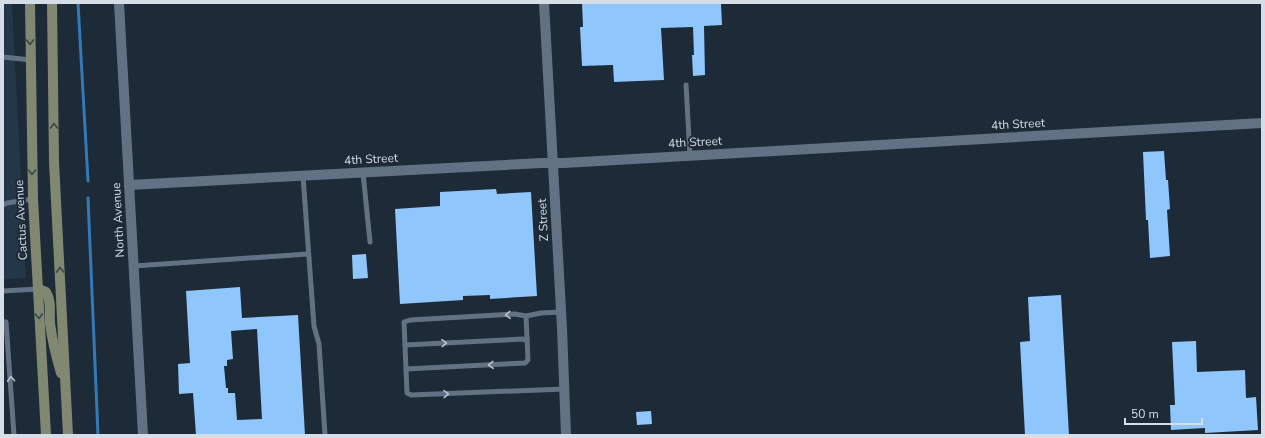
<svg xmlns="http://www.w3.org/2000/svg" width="1265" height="438" viewBox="0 0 1265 438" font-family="'Nunito Sans',sans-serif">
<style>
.built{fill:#243748}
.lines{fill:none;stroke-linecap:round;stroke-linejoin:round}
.stream{stroke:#347ab7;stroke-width:3}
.building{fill:#8fc6fb;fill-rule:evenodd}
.lane{stroke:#637282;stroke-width:5}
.street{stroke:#637282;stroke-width:10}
.secondary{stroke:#818872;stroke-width:10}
.oneway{stroke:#3b4649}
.oneway2{stroke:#b8c2cd}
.labels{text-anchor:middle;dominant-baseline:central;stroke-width:4;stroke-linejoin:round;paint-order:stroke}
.street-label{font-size:12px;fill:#d5dde6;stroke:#1d2a37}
</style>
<rect width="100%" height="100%" fill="#1d2a37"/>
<polygon class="built" points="3,3 12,3 26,278 3,279"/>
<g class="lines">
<g class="stream">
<polyline points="78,3 88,181"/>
<polyline points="88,198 98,435"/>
</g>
</g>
<g class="building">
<polygon points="582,3 721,3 722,25 704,26 705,75 693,76 692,55 694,55 693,27 661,28 664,80 614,82 613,65 582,66 580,27 583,27"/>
<polygon points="1164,151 1166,180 1168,180 1170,209 1167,210 1170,256 1150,258 1148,220 1146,220 1143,152"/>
<polygon points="496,189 497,194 531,192 537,296 490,299 490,295 463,296 463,300 400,304 395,209 440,206 440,192"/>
<polygon points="366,254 368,278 353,279 352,255"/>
<path d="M240,287L242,318L298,315L305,435H196L193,393L179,394L178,364L190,363L186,291ZM257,329L262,419L237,420L235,393H228V388H226L224,366H227V360L233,359L231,331Z"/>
<polygon points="1061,295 1069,435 1025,435 1020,342 1030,341 1028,297"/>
<polygon points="1196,341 1197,372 1245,370 1246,398 1256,397 1258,430 1205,433 1205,428 1171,430 1170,405 1175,405 1172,342"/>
<polygon points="651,411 652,424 637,425 636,412"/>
</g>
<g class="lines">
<g class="lane">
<polyline points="3,57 31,60"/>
<polyline points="686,85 690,156"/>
<polyline points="363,173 370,242"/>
<polyline points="303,176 314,326 319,344 325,435"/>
<polyline points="3,205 7,203 33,199"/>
<polyline points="134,266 308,254"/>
<polyline points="3,291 38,289"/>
<polyline points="561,312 541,313 526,316 515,314 410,320 404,322 407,393 411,395 564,389"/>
<polyline points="3,322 6,322 14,435"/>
<polyline points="405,345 523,339 527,341"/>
<polyline points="406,369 525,363 528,360 526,316"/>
</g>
<g class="street">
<polyline points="119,3 143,435"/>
<polyline points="544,3 562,328 566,435"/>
<polyline points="129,185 541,163 564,163 1262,123"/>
</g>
<g class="secondary">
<polyline points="30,3 33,199 46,435"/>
<polyline points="52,3 54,162 68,435"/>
<path d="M38,289L46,292C52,301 49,313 50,323C52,340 56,356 61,373"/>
</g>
</g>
<defs><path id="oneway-chevron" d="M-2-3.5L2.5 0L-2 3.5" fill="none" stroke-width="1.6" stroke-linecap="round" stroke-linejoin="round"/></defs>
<g class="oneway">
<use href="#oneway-chevron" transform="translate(30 42) rotate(89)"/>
<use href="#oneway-chevron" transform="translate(54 126) rotate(-91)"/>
<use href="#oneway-chevron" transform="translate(32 172) rotate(89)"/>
<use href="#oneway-chevron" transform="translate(60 270) rotate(-93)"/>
<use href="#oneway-chevron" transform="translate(39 316) rotate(87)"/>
</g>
<g class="oneway2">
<use href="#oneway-chevron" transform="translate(508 315) rotate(177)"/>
<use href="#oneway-chevron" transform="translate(444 343) rotate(-3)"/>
<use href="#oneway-chevron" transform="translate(491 365) rotate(177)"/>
<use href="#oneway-chevron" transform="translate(11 379) rotate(-94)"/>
<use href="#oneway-chevron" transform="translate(446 394) rotate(-2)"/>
</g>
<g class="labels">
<g class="street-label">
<text transform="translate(1018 124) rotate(-3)">4th Street</text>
<text transform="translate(695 142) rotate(-3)">4th Street</text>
<text transform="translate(371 159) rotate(-3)">4th Street</text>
<text transform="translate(21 220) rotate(-93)">Cactus Avenue</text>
<text transform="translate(118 220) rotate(-93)">North Avenue</text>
<text transform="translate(543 220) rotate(-93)">Z Street</text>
</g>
</g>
<rect width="1265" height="438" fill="none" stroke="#d5dde6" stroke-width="8"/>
<path d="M1125 418v6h77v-6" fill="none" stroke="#d5dde6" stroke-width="2"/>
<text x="1131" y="418" font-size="12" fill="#d5dde6" stroke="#1d2a37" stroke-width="3" paint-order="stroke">50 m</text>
</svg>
